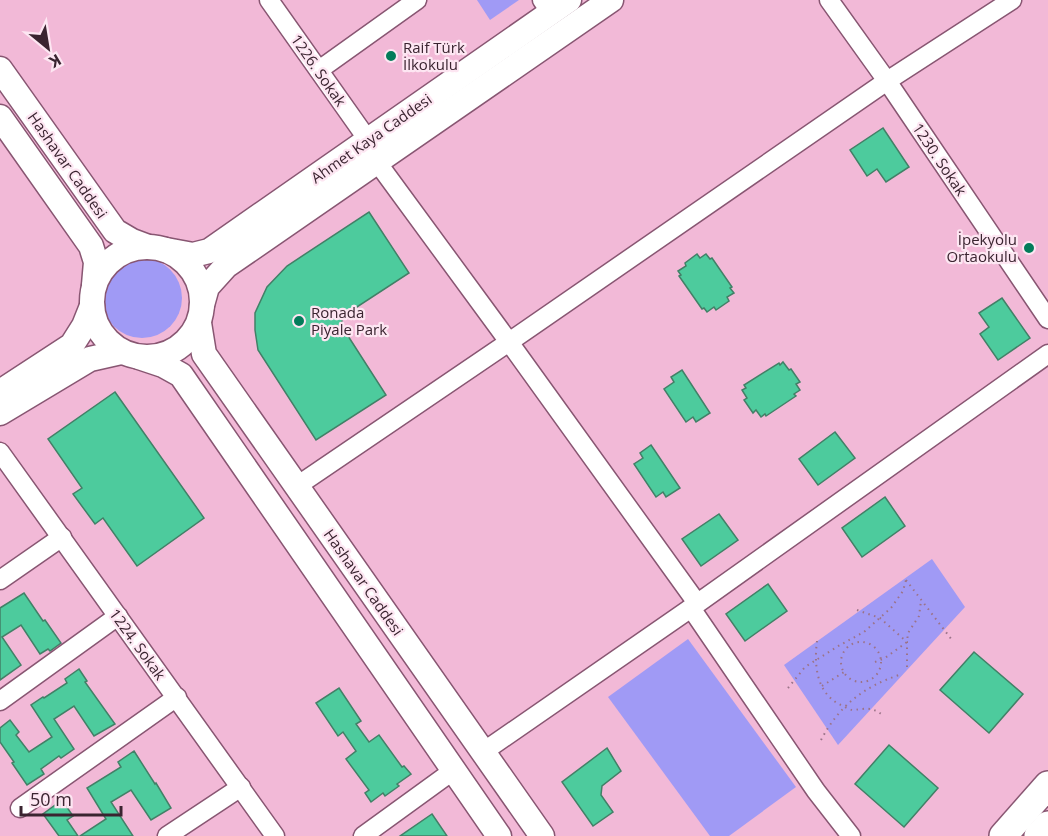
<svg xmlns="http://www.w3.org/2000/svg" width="1048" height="836" viewBox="0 0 1048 836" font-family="'Open Sans',sans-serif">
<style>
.green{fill:#a09af5}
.building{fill:#4dcb9d;stroke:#428067;stroke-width:1.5}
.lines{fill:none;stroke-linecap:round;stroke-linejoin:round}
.minor-casing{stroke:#885672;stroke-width:21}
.major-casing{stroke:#885672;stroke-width:27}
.highway-casing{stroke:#885672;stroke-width:30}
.path{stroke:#9b7388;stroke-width:2;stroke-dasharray:1.5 4.5;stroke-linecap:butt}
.minor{stroke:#fff;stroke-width:18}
.major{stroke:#fff;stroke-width:24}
.highway{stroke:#fff;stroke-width:27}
.poi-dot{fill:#037c5a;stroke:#fde6f2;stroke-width:2}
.labels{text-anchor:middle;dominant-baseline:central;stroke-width:4.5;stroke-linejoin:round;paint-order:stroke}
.poi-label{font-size:15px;fill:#3a2430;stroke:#fde6f2;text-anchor:start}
.street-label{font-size:15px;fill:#3a2430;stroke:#fde6f2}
</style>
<rect width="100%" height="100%" fill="#f2b9d7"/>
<g class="green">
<polygon points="477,0 519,0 490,20"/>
<circle cx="142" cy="298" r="40"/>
<polygon points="932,559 965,607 838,745 784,665"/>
<polygon points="688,639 796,787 729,836 710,836 608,697"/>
</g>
<g class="building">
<polygon points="883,128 909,167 886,182 877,169 867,176 850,150"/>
<polygon points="369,212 409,273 343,316 341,325 386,395 316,440 258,350 255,330 255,313 267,287 287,266"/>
<polygon points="697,254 700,258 706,254 710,259 712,258 732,287 730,288 734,293 727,297 729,301 716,310 714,307 707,312 704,308 702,309 679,276 681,275 678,271 686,266 685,263"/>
<polygon points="1002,298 1030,338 998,360 980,334 989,327 979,313"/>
<polygon points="783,362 789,370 791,369 800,382 796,384 800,390 794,394 796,396 766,416 765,414 761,417 756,410 753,413 744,400 747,398 742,390 746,388 744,385 779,363 780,365"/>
<polygon points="682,370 710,413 696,422 693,417 686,422 664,389 674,382 671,377"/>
<polygon points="115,392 204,518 137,566 103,518 95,524 73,494 82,488 48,439"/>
<polygon points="835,432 855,458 818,485 799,459"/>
<polygon points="651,445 680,488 666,497 663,492 656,497 634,464 643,458 640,453"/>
<polygon points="885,497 905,526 862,557 842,528"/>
<polygon points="719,514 738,540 701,566 682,539"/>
<polygon points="768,584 787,611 745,641 726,614"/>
<polygon points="24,593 43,621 45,620 61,643 50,651 48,649 40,654 21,625 2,637 21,665 0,680 0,608"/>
<polygon points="974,652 1023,694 989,733 940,690"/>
<polygon points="79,669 87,681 85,682 115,724 94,736 74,706 54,719 74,749 61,758 59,756 41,769 44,774 27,785 12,763 14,762 0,742 0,728 10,720 19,732 16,735 29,752 52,737 31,705 43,697 44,698 67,683 65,679"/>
<polygon points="339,688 361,721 356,724 369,742 379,735 402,767 404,766 411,774 397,784 399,786 385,796 383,793 371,802 365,793 369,790 346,759 356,751 343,732 338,736 316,703"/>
<polygon points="889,745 938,788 904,827 855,784"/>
<polygon points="607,748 621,771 602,786 601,795 613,812 593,826 562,782"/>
<polygon points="134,751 155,784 156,783 171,808 151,820 131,790 111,802 133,836 80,836 106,819 87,788 121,767 118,762"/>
<polygon points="62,800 73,816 67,820 78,836 59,836 43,814"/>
<polygon points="432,814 447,836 400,836"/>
</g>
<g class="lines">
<defs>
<g id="minor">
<polyline points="269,0 368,140"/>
<polyline points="542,0 551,13"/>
<polyline points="829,0 887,81 1048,319"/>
<polyline points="319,70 417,0"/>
<polyline points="377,162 509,342 697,603"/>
<polyline points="0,452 275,836"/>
<polyline points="297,486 509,342 887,81 1012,0"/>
<polyline points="0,580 62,537"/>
<polyline points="691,608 816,791 851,836"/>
<polyline points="0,701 118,616"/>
<polyline points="483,752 691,608 1048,354"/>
<polyline points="20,808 177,697"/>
<polyline points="167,836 241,787"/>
<polyline points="363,836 454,770"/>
</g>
<g id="major">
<polyline points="0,69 115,231 132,241 148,247"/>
<polyline points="0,117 91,246 96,262 94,285"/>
<circle cx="147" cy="302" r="55"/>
<polyline points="166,250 193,255 209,251 569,0"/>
<polyline points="202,305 207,287 226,266 611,0"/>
<polyline points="199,323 204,354 542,836"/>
<polyline points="139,357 163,365 181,375 499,836"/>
<polyline points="0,392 72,345 84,326 92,306"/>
<polyline points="0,413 90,359 121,352"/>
</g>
<g id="highway">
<polyline points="1003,836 1048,785"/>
<polyline points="1038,836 1048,825"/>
</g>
</defs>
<use href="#minor" class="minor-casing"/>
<use href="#major" class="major-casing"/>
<use href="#highway" class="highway-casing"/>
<g class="path">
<polyline points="906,580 952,640"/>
<polyline points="857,610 880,618 907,642 907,667"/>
<path d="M817,641C814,664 816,692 839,704C843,706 848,709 852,710C856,710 859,709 862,709C871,708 876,710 884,716"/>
<circle cx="861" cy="662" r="20"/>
<polyline points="875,662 885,658 907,642 908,633 919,616 921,601"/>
<polyline points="822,686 844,672"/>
<polyline points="788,688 805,667 840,645 864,632 891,608 903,591 906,580"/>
<path d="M821,740C839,706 863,687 899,675"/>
</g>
<use href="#minor" class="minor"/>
<use href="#major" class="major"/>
<use href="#highway" class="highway"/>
</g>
<g class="poi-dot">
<circle cx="391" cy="56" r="6"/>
<circle cx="1029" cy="248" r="6"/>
<circle cx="299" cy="321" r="6"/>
</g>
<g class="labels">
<g class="poi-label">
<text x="403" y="47">Raif Türk<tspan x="403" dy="17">İlkokulu</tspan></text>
<text x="1017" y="239" text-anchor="end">İpekyolu<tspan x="1017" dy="17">Ortaokulu</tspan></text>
<text x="311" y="312">Ronada<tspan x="311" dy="17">Piyale Park</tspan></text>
</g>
<g class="street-label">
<text transform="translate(319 70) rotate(55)">1226. Sokak</text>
<text transform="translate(371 138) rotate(-35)">Ahmet Kaya Caddesi</text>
<text transform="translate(940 159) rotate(56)">1230. Sokak</text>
<text transform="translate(68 165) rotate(55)">Hashavar Caddesi</text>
<text transform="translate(364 582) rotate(55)">Hashavar Caddesi</text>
<text transform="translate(138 644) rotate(54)">1224. Sokak</text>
</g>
</g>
<g transform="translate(48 48) rotate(150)" stroke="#fde6f2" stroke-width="4.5" paint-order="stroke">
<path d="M0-4.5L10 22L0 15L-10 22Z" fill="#3a2430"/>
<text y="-9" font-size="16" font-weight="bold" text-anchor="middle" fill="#3a2430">K</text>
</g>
<path d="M21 806v9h100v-9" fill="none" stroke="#3a2430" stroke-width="3"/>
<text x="30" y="806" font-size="18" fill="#3a2430" stroke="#fde6f2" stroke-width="4.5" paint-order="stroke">50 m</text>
</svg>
